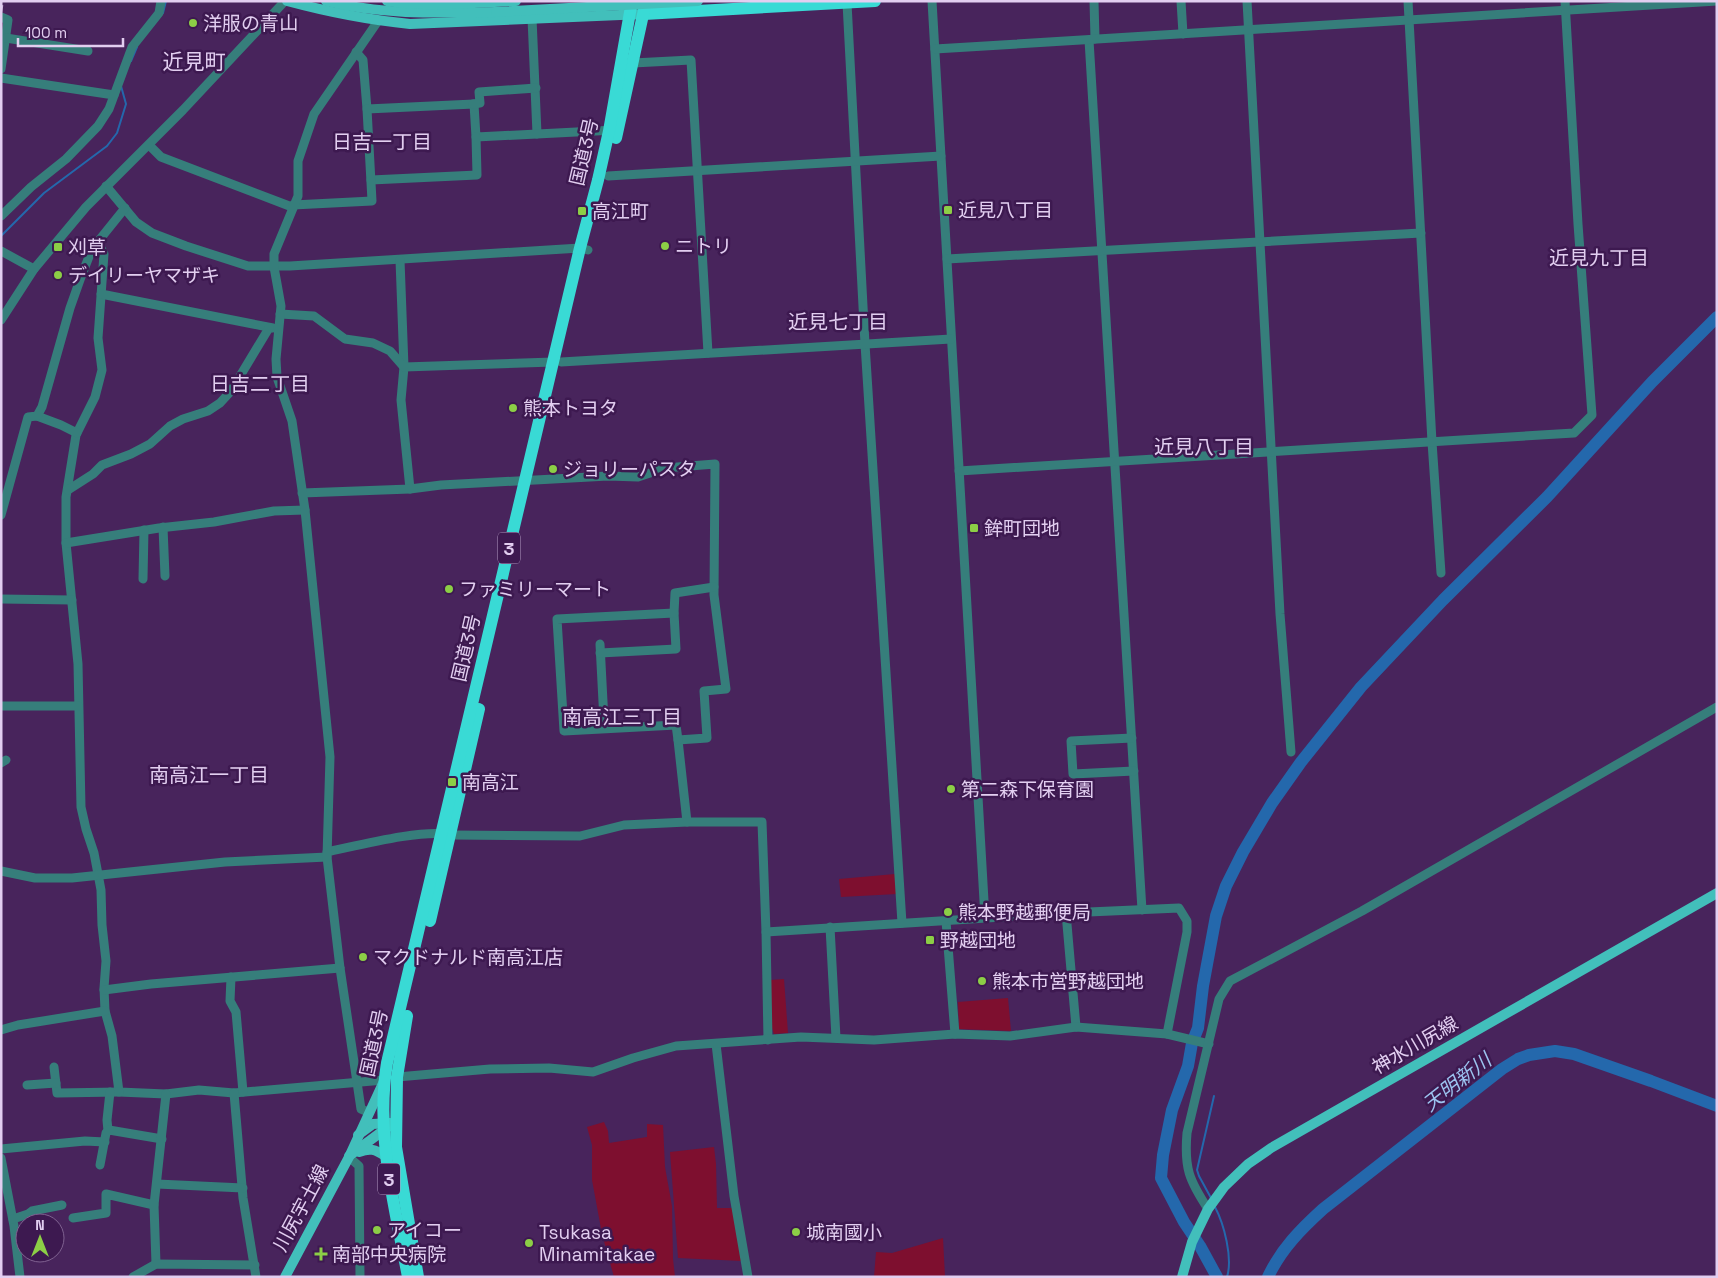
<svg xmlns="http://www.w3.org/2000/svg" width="1718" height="1278" viewBox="0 0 1718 1278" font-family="'Space Grotesk','Noto Sans JP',sans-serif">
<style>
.green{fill:#7e0f2f}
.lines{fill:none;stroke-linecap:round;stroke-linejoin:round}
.stream{stroke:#2468ac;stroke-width:2}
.river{stroke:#2468ac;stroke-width:12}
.minor{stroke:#367e7b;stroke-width:9}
.major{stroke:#42bfbb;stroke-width:10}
.highway{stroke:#39dad5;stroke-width:12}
.rail{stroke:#c2abd2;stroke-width:2;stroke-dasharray:8 4;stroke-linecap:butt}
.major-bridge{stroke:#42bfbb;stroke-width:10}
.poi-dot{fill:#8cce46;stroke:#3d1950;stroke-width:2}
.labels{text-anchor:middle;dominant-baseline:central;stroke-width:5;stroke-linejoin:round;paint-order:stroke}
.shield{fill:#3d1950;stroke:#b098c0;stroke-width:1}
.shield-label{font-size:18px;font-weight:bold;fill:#e2cef0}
.poi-label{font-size:19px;fill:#e2cef0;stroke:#3d1950;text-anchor:start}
.street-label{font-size:19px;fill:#e2cef0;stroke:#3d1950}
.neighbourhood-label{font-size:20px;fill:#e2cef0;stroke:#3d1950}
.water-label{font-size:20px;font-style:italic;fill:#9cc3ef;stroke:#3d1950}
.quarter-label{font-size:21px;fill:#e2cef0;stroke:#3d1950}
</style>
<rect width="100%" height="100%" fill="#48245c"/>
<g class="green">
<polygon points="895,874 897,894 841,897 839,879"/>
<polygon points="784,979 788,1033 774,1034 772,1028 770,980"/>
<polygon points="1008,998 1011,1031 959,1029 958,1002"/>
<polygon points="604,1122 608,1131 609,1143 647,1137 647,1124 663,1125 665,1167 672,1206 673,1259 675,1277 614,1277 602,1234 592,1180 592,1145 587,1127"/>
<polygon points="714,1147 716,1164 717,1208 732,1208 742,1261 678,1258 670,1152"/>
<polygon points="943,1238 945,1277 874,1277 876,1252 892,1253"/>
</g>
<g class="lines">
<g class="stream">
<polyline points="163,13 166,1"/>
<polyline points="131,61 137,47"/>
<polyline points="1,236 44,193 107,146 117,133 126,104 121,86"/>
<polyline points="1211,1198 1199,1176 1197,1170 1214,1096"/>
<path d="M1215,1207C1224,1224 1233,1258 1227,1277"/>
</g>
<g class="river">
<polyline points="1217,1277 1200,1246 1184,1222 1161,1178 1163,1155 1172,1110 1188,1066 1192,1043 1198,1028 1203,986 1216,916 1226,886 1243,852 1272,803 1301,762 1361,687 1443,600 1547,497 1652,382 1717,317"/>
<path d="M1268,1277C1281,1249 1301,1229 1323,1209L1502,1069L1518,1059L1529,1055L1555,1051L1574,1054L1651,1081L1717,1106"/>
</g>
<g class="minor">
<polyline points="932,1 985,918"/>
<polyline points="1094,1 1095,39"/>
<polyline points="1181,1 1183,34"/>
<polyline points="1247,1 1280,614 1291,752"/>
<polyline points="1408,1 1432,442 1441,573"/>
<polyline points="847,3 865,344 902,923"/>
<polyline points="1,17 8,20 1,69"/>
<polyline points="532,18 537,134"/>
<polyline points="6,38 88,51"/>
<polyline points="1089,40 1142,910"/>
<polyline points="935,49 1717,1"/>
<polyline points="356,52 363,60 367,109 474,104 476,137 615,130"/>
<polyline points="633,63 691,60 708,353"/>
<polyline points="1,78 114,95"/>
<polyline points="473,104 480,103 479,92 536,88"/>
<polyline points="149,145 161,157 292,207"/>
<polyline points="608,176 941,156"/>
<polyline points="371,180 477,175 476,137"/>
<polyline points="106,186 136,222 152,233 186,246 248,266 290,266 580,248 588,250"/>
<polyline points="293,205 372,201 367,109"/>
<polyline points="1,216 31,187 66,159 98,126 109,109 132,47 159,13 161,1"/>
<polyline points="98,243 104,254 98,338 102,370 95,397 76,435 66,497 66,543 78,664 81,807 86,829 94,853 101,890 102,925 106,961 104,988 105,1011 112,1036 119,1092 166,1094 199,1090 234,1093 384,1080"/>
<polyline points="1,251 34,269"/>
<polyline points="947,259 1421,233"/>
<polyline points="400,260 404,367 401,400 410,489"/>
<polyline points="101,294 273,328"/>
<polyline points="280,314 314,316 345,339 373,343 390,351 404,367 553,362"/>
<polyline points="1,320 34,269 86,207 183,110 285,1"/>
<polyline points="561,362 951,339"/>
<polyline points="37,416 61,425 77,433"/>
<polyline points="959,471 1574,433 1592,415 1578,224 1565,1"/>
<polyline points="68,490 93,474 102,465 131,454 150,444 170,426 183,419 208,411 220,403 231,391 269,328"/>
<polyline points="302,493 410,489 441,485 608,476 638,477 665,468 715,464 714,595 726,689 704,691 707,738 678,740 687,822"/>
<polyline points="1,515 28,417 37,416 42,407 70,308 81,277 92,249 125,208"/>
<polyline points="163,527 165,576"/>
<polyline points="66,543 159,528 214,522 274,511 305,510"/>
<polyline points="143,579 144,530"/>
<polyline points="1,599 72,600"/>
<polyline points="600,644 604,721"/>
<polyline points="600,653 676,649 674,613"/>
<polyline points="1,706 78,706"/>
<polyline points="1132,738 1071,741 1073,774 1134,771"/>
<polyline points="678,740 676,725 564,731 557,619 674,613 675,593 714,587"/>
<polyline points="1,763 6,760"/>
<path d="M327,852C356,846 425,828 451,835L580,836L624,825L687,822H762L766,932"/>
<polyline points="1,871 35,878 72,878 225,862 327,857"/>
<polyline points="1066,913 1076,1027"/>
<polyline points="946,921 955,1034"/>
<polyline points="830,927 836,1038"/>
<polyline points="231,977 230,1001 236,1012 243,1092"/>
<polyline points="104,990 151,984 340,968"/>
<polyline points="1,1030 18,1025 105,1011"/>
<polyline points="768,1040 766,932 1066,913 1179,908 1187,921 1187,932 1167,1034"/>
<polyline points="716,1044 734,1196 748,1277"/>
<polyline points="54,1067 57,1093 119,1092"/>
<polyline points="397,1077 490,1069 549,1068 593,1072 633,1058 676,1046 801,1037 874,1040 955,1034 1010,1036 1076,1027 1167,1034 1209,1044"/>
<polyline points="27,1085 56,1083"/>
<polyline points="234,1093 243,1198 256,1277"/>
<polyline points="368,1112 361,1109 340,968 327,857 330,757 305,510 292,421 277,377 276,359 281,306 274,267 274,254 298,196 298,161 314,114 378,21"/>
<polyline points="108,1131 107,1120 110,1092"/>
<polyline points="1,1149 85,1141 105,1142"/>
<polyline points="349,1157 359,1166 360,1277"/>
<polyline points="1,1158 14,1226 20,1277"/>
<polyline points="100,1165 106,1133 109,1130 162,1139"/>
<polyline points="157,1184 243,1188"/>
<path d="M1208,1209C1189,1180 1184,1168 1187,1133L1219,999L1230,981L1362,911L1717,707"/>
<polyline points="73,1218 106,1213 106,1194 154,1205"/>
<polyline points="13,1219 28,1214 32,1211 62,1205"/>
<polyline points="156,1264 154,1205 166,1094"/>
<polyline points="133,1277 156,1264 255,1265"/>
</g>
<g class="major">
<path d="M287,1C328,12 368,20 410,24L644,14"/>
<path d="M326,1C382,15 439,13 496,12"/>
<path d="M387,1C430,7 473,3 516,1"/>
<polyline points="358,1135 373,1124 390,1123"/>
<path d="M359,1152C370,1148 375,1149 385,1156"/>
<polyline points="349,1156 388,1127"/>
<polyline points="285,1277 349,1157 384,1081"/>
<polyline points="1182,1277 1192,1242 1208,1209 1224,1187 1248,1164 1271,1148 1353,1101 1717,893"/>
</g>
<g class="highway">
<polyline points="644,14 875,1"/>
<polyline points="616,138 646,1"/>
<polyline points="430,921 479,709"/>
<polyline points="407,1016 397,1077 396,1147 418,1277"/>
<path d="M408,1277C395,1207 375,1135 387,1063L580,248L598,180L609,131L632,1"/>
</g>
<polyline class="rail" points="1,13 3,1"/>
<polyline class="major-bridge" points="496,12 698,1"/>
</g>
<g class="poi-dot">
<circle cx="193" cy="23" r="5"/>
<rect x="943" y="205" width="10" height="10" rx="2.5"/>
<rect x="577" y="206" width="10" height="10" rx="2.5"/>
<circle cx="665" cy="246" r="5"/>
<rect x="53" y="242" width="10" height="10" rx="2.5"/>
<circle cx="58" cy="275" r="5"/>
<circle cx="513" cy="408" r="5"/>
<circle cx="553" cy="469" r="5"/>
<rect x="969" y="523" width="10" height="10" rx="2.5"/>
<circle cx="449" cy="589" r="5"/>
<rect x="447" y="777" width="10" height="10" rx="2.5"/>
<circle cx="951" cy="789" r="5"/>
<circle cx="948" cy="912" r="5"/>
<rect x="925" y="935" width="10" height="10" rx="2.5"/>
<circle cx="363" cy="957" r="5"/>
<circle cx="982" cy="981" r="5"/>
<circle cx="377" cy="1230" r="5"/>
<circle cx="796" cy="1232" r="5"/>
<circle cx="529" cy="1243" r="5"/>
<path d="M318.5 1246.5h5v5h5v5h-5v5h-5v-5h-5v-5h5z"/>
</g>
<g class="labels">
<g class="shield">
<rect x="498" y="532.5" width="22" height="31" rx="4"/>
<rect x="378" y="1163.5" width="22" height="31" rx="4"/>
</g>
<g class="shield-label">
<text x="509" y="548">3</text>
<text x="389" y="1179">3</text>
</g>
<g class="poi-label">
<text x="203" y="23">洋服の青山</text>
<text x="958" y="210">近見八丁目</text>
<text x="592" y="211">高江町</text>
<text x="675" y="246">ニトリ</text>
<text x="68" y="247">刈草</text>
<text x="68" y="275">デイリーヤマザキ</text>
<text x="523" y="408">熊本トヨタ</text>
<text x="563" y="469">ジョリーパスタ</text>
<text x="984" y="528">鉾町団地</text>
<text x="459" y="589">ファミリーマート</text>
<text x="462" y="782">南高江</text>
<text x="961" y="789">第二森下保育園</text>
<text x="958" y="912">熊本野越郵便局</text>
<text x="940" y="940">野越団地</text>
<text x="373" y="957">マクドナルド南高江店</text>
<text x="992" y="981">熊本市営野越団地</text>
<text x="387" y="1230">アイコー</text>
<text x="539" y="1232">Tsukasa<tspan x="539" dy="22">Minamitakae</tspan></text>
<text x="806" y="1232">城南國小</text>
<text x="332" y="1254">南部中央病院</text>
</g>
<g class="street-label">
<text transform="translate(584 152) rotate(-77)">国道3号</text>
<text transform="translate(466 648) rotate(-77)">国道3号</text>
<text transform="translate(374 1043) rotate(-78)">国道3号</text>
<text transform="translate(1415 1045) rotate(-30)">神水川尻線</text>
<text transform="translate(301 1208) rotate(-62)">川尻宇土線</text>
</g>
<g class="neighbourhood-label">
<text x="382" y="142">日吉一丁目</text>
<text x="1599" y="258">近見九丁目</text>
<text x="838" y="322">近見七丁目</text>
<text x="260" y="384">日吉二丁目</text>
<text x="1204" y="447">近見八丁目</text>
<text x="622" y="717">南高江三丁目</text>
<text x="209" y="775">南高江一丁目</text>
</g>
<g class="water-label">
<text transform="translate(1457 1082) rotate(-38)">天明新川</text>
</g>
<g class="quarter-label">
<text x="194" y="61">近見町</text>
</g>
</g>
<rect width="1718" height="1278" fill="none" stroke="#e2cef0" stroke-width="5"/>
<g transform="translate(40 1238)"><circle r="24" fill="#3d1950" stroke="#7f6190"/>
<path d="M0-4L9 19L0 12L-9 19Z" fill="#8cce46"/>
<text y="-8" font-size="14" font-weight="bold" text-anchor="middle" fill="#e2cef0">N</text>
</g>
<path d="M18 38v8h105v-8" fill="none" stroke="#e2cef0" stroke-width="2.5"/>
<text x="25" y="38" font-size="15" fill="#e2cef0" stroke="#3d1950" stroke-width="4" paint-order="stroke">100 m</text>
</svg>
